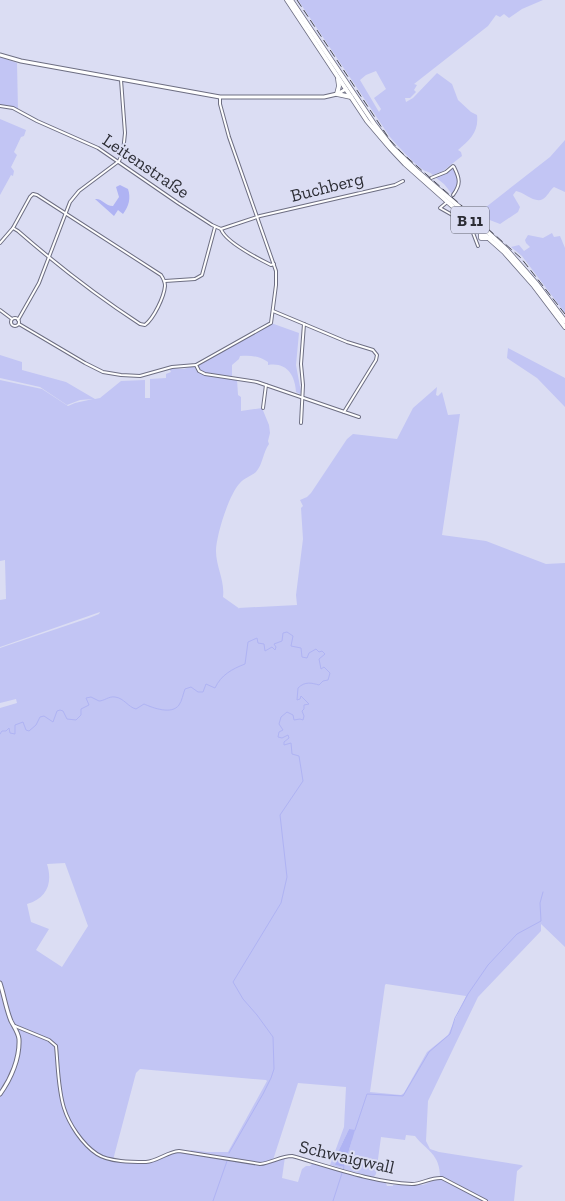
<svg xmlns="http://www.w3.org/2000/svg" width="565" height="1201" viewBox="0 0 565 1201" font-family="'Zilla Slab',serif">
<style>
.green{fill:#c2c5f4;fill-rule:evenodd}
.water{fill:#afb3f3}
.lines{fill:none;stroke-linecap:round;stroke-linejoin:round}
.stream{stroke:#afb3f3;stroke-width:1}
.street-casing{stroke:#6d6e82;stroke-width:4}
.secondary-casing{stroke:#6d6e82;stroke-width:5}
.primary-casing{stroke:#6d6e82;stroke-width:5.5}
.street{stroke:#fff;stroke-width:2}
.secondary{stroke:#fff;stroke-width:3}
.primary{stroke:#fff;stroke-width:4}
.rail{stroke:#4a4b56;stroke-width:1;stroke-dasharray:8 4;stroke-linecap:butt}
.labels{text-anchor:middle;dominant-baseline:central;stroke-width:4;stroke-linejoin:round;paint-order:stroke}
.shield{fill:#dbddf3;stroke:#60626e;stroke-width:1}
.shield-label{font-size:16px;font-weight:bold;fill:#2c2d35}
.street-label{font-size:18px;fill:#2c2d35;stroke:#dbddf3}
</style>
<rect width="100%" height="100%" fill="#dbddf3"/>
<g class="green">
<path d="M298,0H543L522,9L509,18L504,14L500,17L496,15L488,26L414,84L417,85L414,90L416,92L410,98H405L406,102L413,98L437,73L452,84L458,100L471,112L477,115C479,132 470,140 458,150L461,152L462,156L443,171L433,175C429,171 426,172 422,169C410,160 400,148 390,137ZM376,71L386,89L374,98L381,109L379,112L360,80L366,75Z"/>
<polygon points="0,57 17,63 18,110 8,105 0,105"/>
<polygon points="0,119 26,130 24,136 21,137 14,152 17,155 11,167 14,171 13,176 11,175 0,195"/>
<path d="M565,140V192L554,187C550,190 547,197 543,199C535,204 524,192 516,191L513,195L520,207L518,212L500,224L482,217L481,211L550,157Z"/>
<polygon points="452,168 456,172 459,182 452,194 444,184 435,177 446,173"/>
<polygon points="552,233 554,237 560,236 565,248 565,313 522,256 511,247 519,245 524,251 530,247 526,243 525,240 528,235 543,238"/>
<path d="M271,323L299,333L296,365L301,392L300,394L296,392C295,375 287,362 268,365V362C260,356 250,355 240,356L239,359L232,365V378L237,379L238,395L241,397V411L262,408L269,425L270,433L268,441L269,444C263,452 263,464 256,472C251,476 244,478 240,483C229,494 216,536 216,551C216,567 225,580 223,597L240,609L238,608L297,605L296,595L303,539L301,508L303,506L300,500L307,497L311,493L347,439L353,434L397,439L413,408L437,387L436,395L438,396L442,392L448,415L460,414L442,535L486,541L546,564L565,563V947L541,924V931L478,997L428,1101L426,1141L430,1149L439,1152L521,1165L523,1166L517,1171L514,1201H488L452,1181L440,1177C440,1154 427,1151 415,1136L406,1135L405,1140L381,1137L376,1174L373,1178L330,1165L344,1127L346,1087L298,1083L273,1160L263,1163L231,1160V1161C256,1164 261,1166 285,1157L282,1178L298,1182L302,1169L306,1166H310L313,1163L373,1179L385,1181L387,1186H393V1185H398V1183L423,1185L440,1178L485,1201H0V708L17,703L16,699L0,703V648L89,618L99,614L100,612L0,647V600L6,599L5,560L0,561V380L42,389L68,406L75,403L93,399L80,400L67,405L40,387L0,378V355L22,362V370L66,382L95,399L100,398L121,381L145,380V398H150V379L166,378V374L171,372L169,368L184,369L196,365ZM65,863L88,926L62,967L36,950L49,929L31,922L27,904C47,898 53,883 47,864ZM386,984L466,996L448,1035L427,1052L404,1093L401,1095L370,1092L385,985ZM140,1069L266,1080L267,1081L228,1152H207L191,1150L188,1154L177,1152L149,1163L113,1160L136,1073ZM349,1129L352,1140L344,1167L335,1165L338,1152Z"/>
<polygon points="508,348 565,378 565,407 537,378 507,358"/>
</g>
<g class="water">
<path d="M120,185L128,189C131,198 129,206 123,214L118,210L114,216L95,199C102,198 105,206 113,206L119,197L116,187Z"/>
<polygon points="349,1129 355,1130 344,1167 335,1165 338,1152"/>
</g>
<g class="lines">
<g class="stream">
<path d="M0,734L2,731H6L9,728L10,733L15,734V725L23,722L26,730L29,731L36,725L40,717L44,716L53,722L57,711L60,710L63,711L67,719L76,720L81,715V709L89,705L86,698L91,697L99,701C104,701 109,696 115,697C124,698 128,707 136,709L144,704C153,708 172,715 179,705C182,701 183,694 185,689L191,687L198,692H203L206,684L215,688C221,675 232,669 245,664L248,642L257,638L258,643L264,644L265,651L272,647L275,650L276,647L274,644L282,641L283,633L287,632L293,636L291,646L301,648L302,657L307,658L309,653L316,649L319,652L322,651L325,654L319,659L321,669L324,667L330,673L328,680L323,681L319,685C312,683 305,681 298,688L297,700L300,699L301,696L309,704L304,705V709L302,711L304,716L303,720L300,719L294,720L293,715L287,712L281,717L279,724L283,730L279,732L278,737L282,738L288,735L289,738L284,742V745L291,743L292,754L299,756L303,781L280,815L287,877L281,903L233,982L243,999L257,1015L273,1037L274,1069L271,1078L263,1094L229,1153"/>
<polyline points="355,1130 367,1094 403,1096 429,1052 450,1034 455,1018 468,994 488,965 517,934 541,921 540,903 543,892"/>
<polyline points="213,1201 227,1161"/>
<polyline points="333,1201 344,1167"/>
</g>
<defs>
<g id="street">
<polyline points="0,106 13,108 37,121 98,148 178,203 212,225 221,229 260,216 395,185 403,181"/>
<path d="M431,178L446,172L453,166L454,167C460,179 461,184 453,195"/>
<path d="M33,194L37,195L161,275C163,278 165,281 165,286C164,297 154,318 145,325L140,324C97,296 57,265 18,231L13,228L30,197Z"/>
<polyline points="446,203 440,208 470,225 478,246"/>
<path d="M221,229C225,242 259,259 271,265L274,264"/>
<polyline points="0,243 13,228"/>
<polyline points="165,281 195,279 202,275 215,227"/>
<polyline points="0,310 12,319"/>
<polyline points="273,311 347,342 373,350 377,355 376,360 344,412"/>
<circle cx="15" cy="322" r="4"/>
<polyline points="18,320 39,283 70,202 79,191 119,161 123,152 125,133 121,80"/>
<polyline points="19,324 85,363 103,372 121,375 140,376 172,367 196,365 271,323 276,285 276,271 229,137 220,104 220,97"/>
<polyline points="196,365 199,371 205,374 257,382 359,417"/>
<polyline points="263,408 266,385"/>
<polyline points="301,423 303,385 301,364 304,324"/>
<path d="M15,1026L49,1040L56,1046C58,1066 58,1089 64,1108C69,1124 82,1144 97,1154C109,1162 132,1162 146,1162C158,1161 167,1152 179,1151L260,1164C271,1163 281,1156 292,1156C331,1167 371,1182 412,1184C422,1184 431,1177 442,1178L486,1201"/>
</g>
<g id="secondary">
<polyline points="0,55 21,61 220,97 324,97 337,94 346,89"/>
<path d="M0,983C4,995 6,1009 11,1021C14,1027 18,1032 19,1039C20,1058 11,1079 0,1094"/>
</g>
<g id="primary">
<polyline points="287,0 367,121 390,148 405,164 504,252 534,286 565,327"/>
<polyline points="291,0 375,125 392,147 417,171 470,216 507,250 536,283 565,321"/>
<polyline points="338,79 339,86 337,94 351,97"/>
<polyline points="481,231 481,238 490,238"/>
</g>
</defs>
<use href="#street" class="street-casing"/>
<use href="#secondary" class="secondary-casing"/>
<use href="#primary" class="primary-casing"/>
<use href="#street" class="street"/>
<use href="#secondary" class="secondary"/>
<use href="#primary" class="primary"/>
<polyline class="rail" points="297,0 390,140 401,152 521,258 565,314"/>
</g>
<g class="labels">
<rect class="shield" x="451" y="206.5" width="38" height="27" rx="4"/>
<g class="shield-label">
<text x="470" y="220">B 11</text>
</g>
<g class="street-label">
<text transform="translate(146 166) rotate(34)">Leitenstraße</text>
<text transform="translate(327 187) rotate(-14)">Buchberg</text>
<text transform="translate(347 1157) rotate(13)">Schwaigwall</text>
</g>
</g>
</svg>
